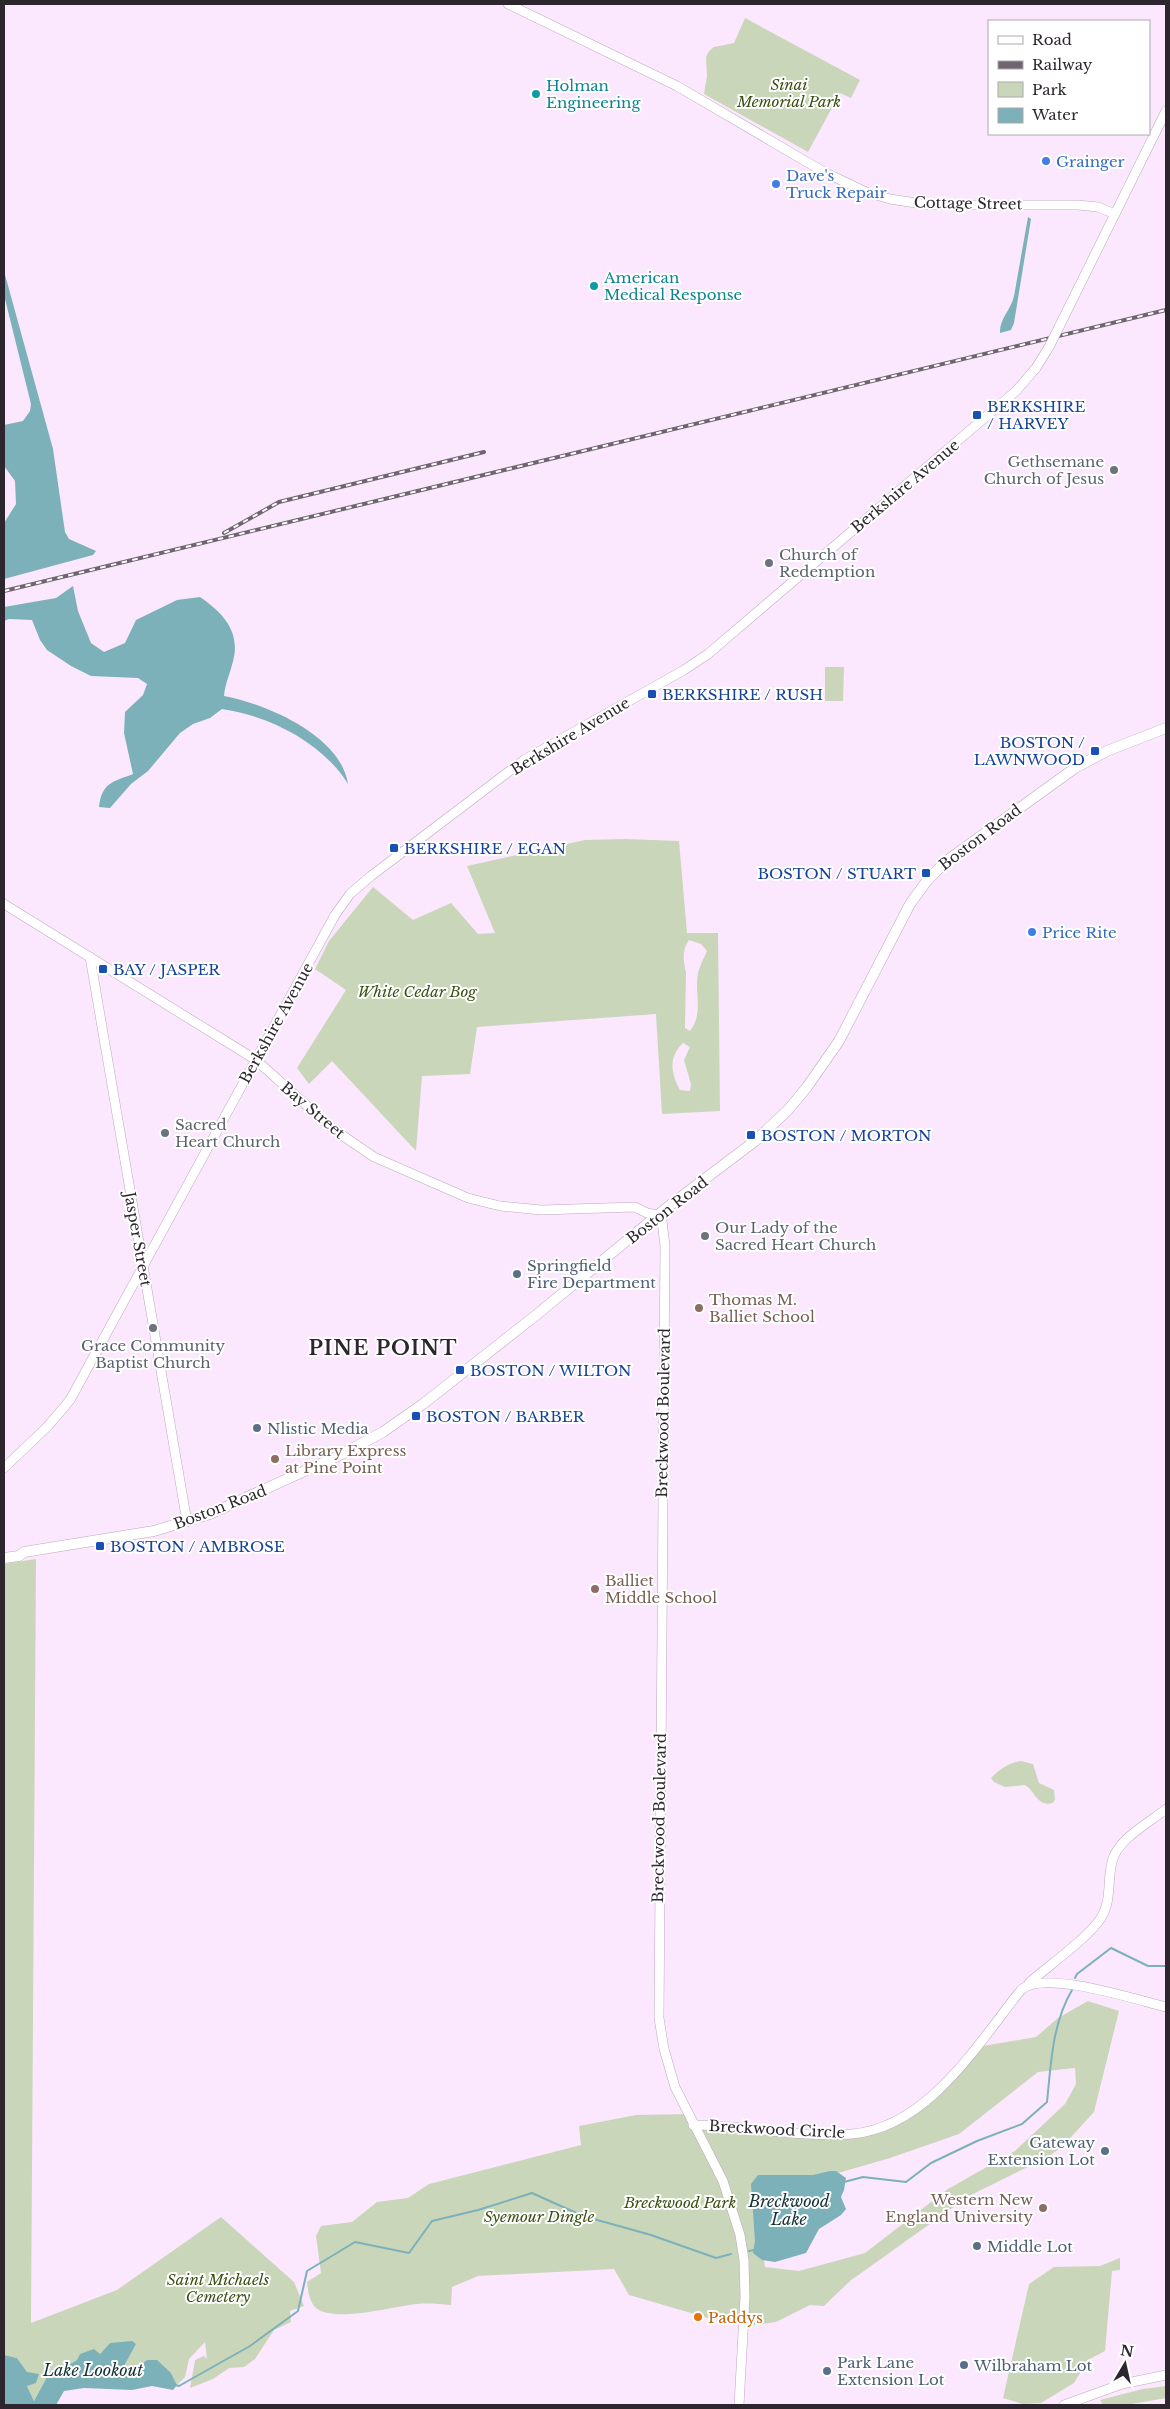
<svg xmlns="http://www.w3.org/2000/svg" width="1170" height="2409" viewBox="0 0 1170 2409" font-family="'Libre Baskerville',serif">
<style>
.green{fill:#cad6b9;fill-rule:evenodd}
.water{fill:#7cb1ba}
.lines{fill:none;stroke-linecap:round;stroke-linejoin:round}
.stream{stroke:#7cb1ba;stroke-width:2}
.secondary-casing{stroke:#bba9be;stroke-width:10}
.primary-casing{stroke:#bba9be;stroke-width:11}
.secondary{stroke:#fff;stroke-width:9}
.primary{stroke:#fff;stroke-width:10}
.rail-casing{stroke:#6f6470;stroke-width:4}
.rail{stroke:#fff;stroke-width:2;stroke-dasharray:5.5;stroke-linecap:butt}
.secondary-bridge-casing{stroke:#bba9be;stroke-width:10;stroke-linecap:butt}
.secondary-bridge{stroke:#fff;stroke-width:9}
.culture-dot{fill:#0f9aa8;stroke:#fff;stroke-width:2}
.shop-dot{fill:#3f7fe0;stroke:#fff;stroke-width:2}
.transit-dot{fill:#1a4fb4;stroke:#fff;stroke-width:2}
.worship-dot{fill:#6b7280;stroke:#fff;stroke-width:2}
.service-dot{fill:#5c6f8a;stroke:#fff;stroke-width:2}
.education-dot{fill:#8d6e63;stroke:#fff;stroke-width:2}
.food-dot{fill:#e8710a;stroke:#fff;stroke-width:2}
.labels{text-anchor:middle;dominant-baseline:central;stroke-width:4;stroke-linejoin:round;paint-order:stroke}
.park-label{font-size:15px;font-style:italic;fill:#3b4f13;stroke:#fff}
.culture-label{font-size:15px;fill:#0d838f;stroke:#fff;text-anchor:start}
.shop-label{font-size:15px;fill:#366cbe;stroke:#fff;text-anchor:start}
.street-label{font-size:15px;fill:#2d262e;stroke:#fff}
.transit-label{font-size:15px;fill:#164399;stroke:#fff;text-anchor:start}
.worship-label{font-size:15px;fill:#5b616d;stroke:#fff;text-anchor:start}
.service-label{font-size:15px;fill:#4e5e75;stroke:#fff;text-anchor:start}
.education-label{font-size:15px;fill:#785e54;stroke:#fff;text-anchor:start}
.food-label{font-size:15px;fill:#c56008;stroke:#fff;text-anchor:start}
.water-label{font-size:16px;font-style:italic;fill:#143135;stroke:#fff}
.district-label{font-size:20px;font-weight:bold;letter-spacing:1px;fill:#2d262e;stroke:#fff}
</style>
<rect width="100%" height="100%" fill="#fbe8fe"/>
<g class="green">
<polygon points="745,18 860,80 851,98 840,93 808,152 704,94 707,76 706,57 709,51 714,47 734,43"/>
<polygon points="825,667 844,667 843,701 825,701"/>
<path d="M625,839L679,841L687,933H718L720,1111L662,1114L656,1014L477,1027L470,1074L422,1076L416,1151L332,1061L309,1084L297,1068L346,990L315,969L329,941L373,887L413,920L451,903L478,934L495,933L467,866L585,840ZM689,940L701,944L707,951C704,958 700,965 698,973C694,993 704,1013 690,1031L685,1028L686,972C683,960 682,950 689,940ZM683,1043L690,1047L684,1060L691,1084L690,1091L680,1090C671,1074 668,1057 683,1043Z"/>
<polygon points="36,1559 31,2323 117,2290 221,2217 294,2282 304,2306 290,2311 291,2322 274,2330 255,2359 244,2367 229,2368 213,2379 190,2388 195,2360 204,2356 207,2359 205,2342 189,2359 185,2377 177,2385 171,2373 147,2360 135,2369 126,2369 123,2343 110,2343 100,2354 77,2360 47,2377 34,2401 27,2386 27,2372 17,2358 4,2355 4,1564"/>
<path d="M1021,1761L1033,1764L1039,1783L1054,1790L1055,1799L1053,1803C1037,1807 1036,1792 1025,1785L1005,1787L994,1782L991,1778C1000,1769 1009,1763 1021,1761Z"/>
<path d="M1088,2001L1119,2011L1094,2112L1062,2147L1046,2158L969,2196L850,2281L824,2306L810,2305L776,2322L755,2325L729,2324L629,2295L614,2269L478,2276L452,2287L451,2305C440,2304 428,2303 417,2304C394,2306 333,2324 315,2307C309,2300 308,2291 307,2282L321,2273L316,2236L321,2226L352,2222L377,2202L408,2198L429,2184L581,2145L579,2126L636,2115L689,2114L703,2124L845,2137L880,2132L940,2087L977,2047L1036,2037L1058,2018ZM1075,2068L1076,2084L1065,2104L1015,2151L948,2189L865,2253L799,2271L765,2267L758,2222L769,2193L890,2158L959,2134L1038,2072Z"/>
<polygon points="1120,2258 1120,2270 1112,2271 1105,2351 1088,2360 1074,2383 1041,2403 1023,2404 1003,2398 1029,2284 1054,2267 1100,2266"/>
<polygon points="1166,2386 1166,2398 1126,2405 1103,2405 1100,2400 1143,2389"/>
</g>
<g class="water">
<path d="M1028,217L1031,219L1014,323L1011,330L1000,333C999,319 1011,310 1014,296Z"/>
<polygon points="4,271 53,449 65,532 69,539 96,551 93,555 4,579 4,523 16,504 15,481 4,466 4,425 23,421 30,411 31,404 4,295"/>
<path d="M73,586L78,611L91,643L104,652L125,643L136,620L177,600L200,597C225,614 242,634 232,665C229,676 225,685 224,696C267,704 341,736 348,784C323,743 270,716 222,709L210,718L193,724L180,733L148,771L131,784L110,808L99,807C102,782 113,782 133,774L124,733L125,712L143,695L147,684L138,678L91,676L71,666L47,650L40,640L32,620L9,619L4,621V607L56,598Z"/>
<polygon points="830,2171 836,2171 846,2178 844,2190 841,2197 846,2209 841,2215 819,2229 806,2253 775,2262 762,2260 753,2253 755,2241 751,2184 758,2175 813,2175"/>
<polygon points="132,2341 136,2344 125,2364 126,2369 135,2369 147,2360 157,2360 171,2373 177,2385 173,2390 152,2386 132,2390 84,2388 64,2391 56,2405 4,2405 4,2355 17,2358 27,2372 39,2374 36,2383 27,2386 34,2401 47,2377 77,2360 80,2354 94,2349 100,2354 110,2343"/>
</g>
<g class="lines">
<g class="stream">
<polyline points="1075,1978 1077,1974 1111,1948 1148,1966 1166,1966"/>
<path d="M844,2182L863,2177L906,2182L931,2163L977,2141L1022,2124L1047,2102C1051,2064 1052,2024 1072,1990"/>
<polyline points="749,2251 754,2250"/>
<polyline points="175,2385 179,2386 250,2346 298,2311 307,2271 355,2242 409,2253 432,2221 478,2210 532,2193 583,2216 651,2235 716,2258 731,2254"/>
</g>
<defs>
<g id="secondary">
<polyline points="508,4 677,86 824,172 866,192 890,199 929,205 1078,205 1098,207 1115,214"/>
<polyline points="1059,327 1166,111"/>
<polyline points="4,904 256,1060 333,1129 374,1157 468,1198 500,1206 541,1210 635,1207 647,1213 658,1215 662,1221 665,1246 659,2018 664,2049 675,2087 723,2181 740,2235 744,2260 745,2297 739,2405"/>
<polyline points="90,957 187,1522"/>
<polyline points="4,1468 48,1426 70,1400 335,915 350,894 371,876 524,760 684,670 708,654 1016,391 1036,368 1049,347"/>
<path d="M1029,1983C1048,1966 1088,1938 1101,1918C1112,1900 1107,1881 1112,1862C1117,1839 1149,1823 1166,1809"/>
<path d="M693,2125C746,2125 800,2138 852,2134C929,2127 978,2043 1021,1990C1043,1969 1137,2000 1166,2007"/>
<polyline points="1064,2405 1122,2384 1166,2375"/>
</g>
<polyline id="primary" points="4,1558 19,1556 24,1552 154,1531 210,1514 340,1455 383,1432 423,1404 535,1316 669,1206 755,1141 788,1110 807,1087 839,1041 910,904 926,882 945,862 1075,768 1107,751 1166,728"/>
</defs>
<use href="#secondary" class="secondary-casing"/>
<use href="#primary" class="primary-casing"/>
<use href="#secondary" class="secondary"/>
<use href="#primary" class="primary"/>
<defs>
<g id="rail">
<polyline points="224,533 279,502 484,452"/>
<polyline points="4,591 1166,310"/>
</g>
</defs>
<use href="#rail" class="rail-casing"/>
<use href="#rail" class="rail"/>
<defs>
<polyline id="secondary-bridge" points="1049,347 1059,327"/>
</defs>
<use href="#secondary-bridge" class="secondary-bridge-casing"/>
<use href="#secondary-bridge" class="secondary-bridge"/>
</g>
<g class="culture-dot">
<circle cx="536" cy="94" r="5"/>
<circle cx="594" cy="286" r="5"/>
</g>
<g class="shop-dot">
<circle cx="1046" cy="161" r="5"/>
<circle cx="776" cy="184" r="5"/>
<circle cx="1032" cy="932" r="5"/>
</g>
<g class="transit-dot">
<rect x="972" y="410" width="10" height="10" rx="2.5"/>
<rect x="647" y="689" width="10" height="10" rx="2.5"/>
<rect x="1090" y="746" width="10" height="10" rx="2.5"/>
<rect x="389" y="843" width="10" height="10" rx="2.5"/>
<rect x="921" y="868" width="10" height="10" rx="2.5"/>
<rect x="98" y="964" width="10" height="10" rx="2.5"/>
<rect x="746" y="1130" width="10" height="10" rx="2.5"/>
<rect x="455" y="1365" width="10" height="10" rx="2.5"/>
<rect x="411" y="1411" width="10" height="10" rx="2.5"/>
<rect x="95" y="1541" width="10" height="10" rx="2.5"/>
</g>
<g class="worship-dot">
<circle cx="1114" cy="470" r="5"/>
<circle cx="769" cy="563" r="5"/>
<circle cx="165" cy="1133" r="5"/>
<circle cx="705" cy="1236" r="5"/>
<circle cx="153" cy="1328" r="5"/>
</g>
<g class="service-dot">
<circle cx="517" cy="1274" r="5"/>
<circle cx="257" cy="1428" r="5"/>
<circle cx="1105" cy="2151" r="5"/>
<circle cx="977" cy="2246" r="5"/>
<circle cx="964" cy="2365" r="5"/>
<circle cx="827" cy="2371" r="5"/>
</g>
<g class="education-dot">
<circle cx="699" cy="1308" r="5"/>
<circle cx="275" cy="1459" r="5"/>
<circle cx="595" cy="1589" r="5"/>
<circle cx="1043" cy="2208" r="5"/>
</g>
<circle class="food-dot" cx="698" cy="2317" r="5"/>
<g class="labels">
<g class="park-label">
<text x="789" y="84">Sinai<tspan x="789" dy="17">Memorial Park</tspan></text>
<text x="417" y="991">White Cedar Bog</text>
<text x="680" y="2202">Breckwood Park</text>
<text x="539" y="2216">Syemour Dingle</text>
<text x="218" y="2279">Saint Michaels<tspan x="218" dy="17">Cemetery</tspan></text>
</g>
<g class="culture-label">
<text x="546" y="85">Holman<tspan x="546" dy="17">Engineering</tspan></text>
<text x="604" y="277">American<tspan x="604" dy="17">Medical Response</tspan></text>
</g>
<g class="shop-label">
<text x="1056" y="161">Grainger</text>
<text x="786" y="175">Dave's<tspan x="786" dy="17">Truck Repair</tspan></text>
<text x="1042" y="932">Price Rite</text>
</g>
<g class="street-label">
<text transform="translate(968 203) rotate(1)">Cottage Street</text>
<text transform="translate(905 486) rotate(-40)">Berkshire Avenue</text>
<text transform="translate(570 736) rotate(-31)">Berkshire Avenue</text>
<text transform="translate(980 837) rotate(-37)">Boston Road</text>
<text transform="translate(276 1023) rotate(-61)">Berkshire Avenue</text>
<text transform="translate(313 1110) rotate(40)">Bay Street</text>
<text transform="translate(667 1210) rotate(-38)">Boston Road</text>
<text transform="translate(138 1239) rotate(80)">Jasper Street</text>
<text transform="translate(663 1413) rotate(-89)">Breckwood Boulevard</text>
<text transform="translate(220 1507) rotate(-21)">Boston Road</text>
<text transform="translate(659 1818) rotate(-89)">Breckwood Boulevard</text>
<text transform="translate(777 2129) rotate(3)">Breckwood Circle</text>
</g>
<g class="transit-label">
<text x="987" y="406">BERKSHIRE<tspan x="987" dy="17">/ HARVEY</tspan></text>
<text x="662" y="694">BERKSHIRE / RUSH</text>
<text x="1085" y="742" text-anchor="end">BOSTON /<tspan x="1085" dy="17">LAWNWOOD</tspan></text>
<text x="404" y="848">BERKSHIRE / EGAN</text>
<text x="916" y="873" text-anchor="end">BOSTON / STUART</text>
<text x="113" y="969">BAY / JASPER</text>
<text x="761" y="1135">BOSTON / MORTON</text>
<text x="470" y="1370">BOSTON / WILTON</text>
<text x="426" y="1416">BOSTON / BARBER</text>
<text x="110" y="1546">BOSTON / AMBROSE</text>
</g>
<g class="worship-label">
<text x="1104" y="461" text-anchor="end">Gethsemane<tspan x="1104" dy="17">Church of Jesus</tspan></text>
<text x="779" y="554">Church of<tspan x="779" dy="17">Redemption</tspan></text>
<text x="175" y="1124">Sacred<tspan x="175" dy="17">Heart Church</tspan></text>
<text x="715" y="1227">Our Lady of the<tspan x="715" dy="17">Sacred Heart Church</tspan></text>
<text x="153" y="1345" text-anchor="middle">Grace Community<tspan x="153" dy="17">Baptist Church</tspan></text>
</g>
<g class="service-label">
<text x="527" y="1265">Springfield<tspan x="527" dy="17">Fire Department</tspan></text>
<text x="267" y="1428">Nlistic Media</text>
<text x="1095" y="2142" text-anchor="end">Gateway<tspan x="1095" dy="17">Extension Lot</tspan></text>
<text x="987" y="2246">Middle Lot</text>
<text x="837" y="2362">Park Lane<tspan x="837" dy="17">Extension Lot</tspan></text>
<text x="974" y="2365">Wilbraham Lot</text>
</g>
<g class="education-label">
<text x="709" y="1299">Thomas M.<tspan x="709" dy="17">Balliet School</tspan></text>
<text x="285" y="1450">Library Express<tspan x="285" dy="17">at Pine Point</tspan></text>
<text x="605" y="1580">Balliet<tspan x="605" dy="17">Middle School</tspan></text>
<text x="1033" y="2199" text-anchor="end">Western New<tspan x="1033" dy="17">England University</tspan></text>
</g>
<g class="food-label">
<text x="708" y="2317">Paddys</text>
</g>
<g class="water-label">
<text x="789" y="2201">Breckwood<tspan x="789" dy="18">Lake</tspan></text>
<text x="93" y="2370">Lake Lookout</text>
</g>
<g class="district-label">
<text x="383" y="1348">PINE POINT</text>
</g>
</g>
<rect width="1170" height="2409" fill="none" stroke="#2d262e" stroke-width="10"/>
<rect x="988" y="20" width="162" height="115" fill="#ffffff" stroke="#aba8ab"/>
<rect x="998" y="36" width="25" height="8" fill="#ffffff" stroke="#aba8ab"/>
<text x="1032" y="45" font-size="15" fill="#2d262e">Road</text>
<rect x="998" y="61" width="25" height="8" fill="#6f6470" stroke="#aba8ab"/>
<text x="1032" y="70" font-size="15" fill="#2d262e">Railway</text>
<rect x="998" y="82" width="25" height="15" fill="#cad6b9" stroke="#aba8ab"/>
<text x="1032" y="95" font-size="15" fill="#2d262e">Park</text>
<rect x="998" y="108" width="25" height="15" fill="#7cb1ba" stroke="#aba8ab"/>
<text x="1032" y="120" font-size="15" fill="#2d262e">Water</text>
<g transform="translate(1125 2364) rotate(9)" stroke="#ffffff" stroke-width="4" paint-order="stroke">
<path d="M0-4L9 19L0 12L-9 19Z" fill="#2d262e"/>
<text y="-8" font-size="14" font-weight="bold" text-anchor="middle" fill="#2d262e">N</text>
</g>
</svg>
